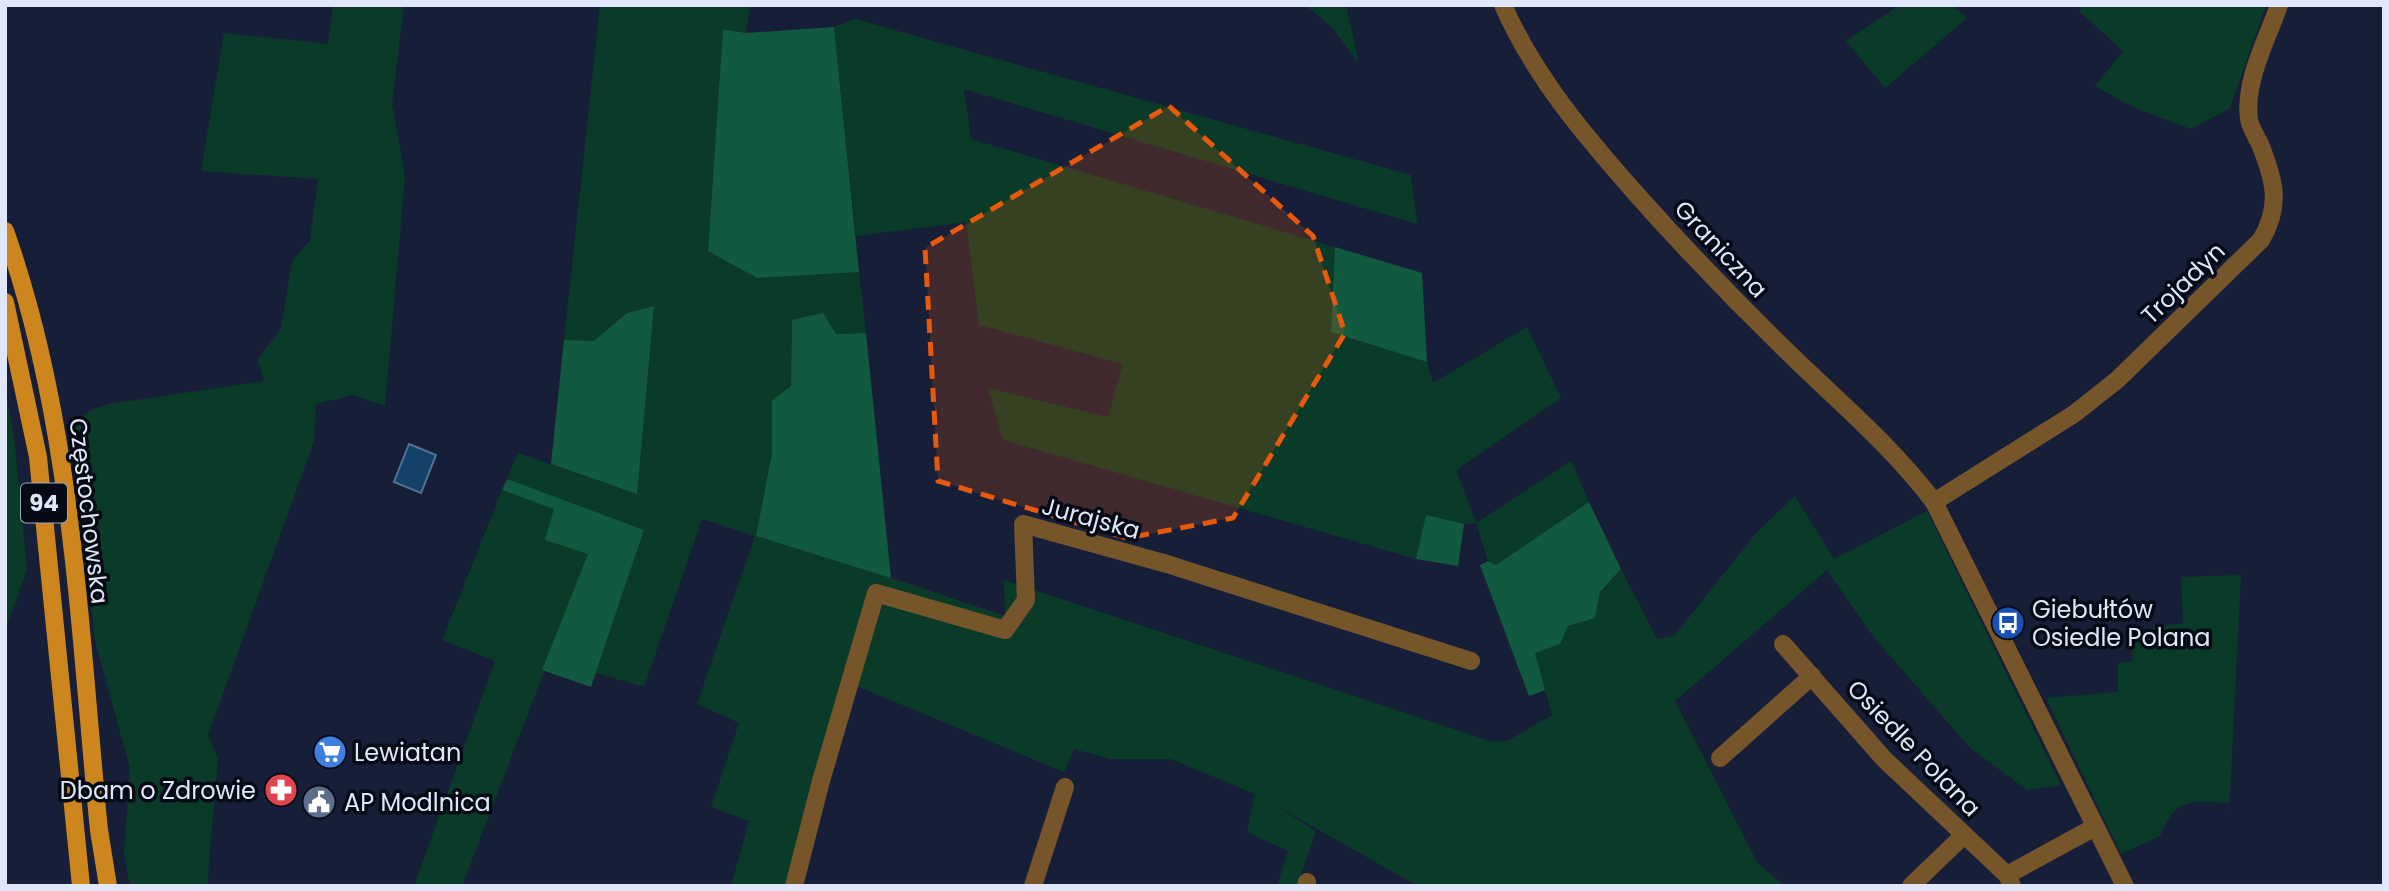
<svg xmlns="http://www.w3.org/2000/svg" width="2389" height="891" viewBox="0 0 2389 891" font-family="Poppins,sans-serif">
<style>
.green{fill:#0a3b28}
.forest{fill:#125a3f}
.water{fill:#144168;stroke:#517393;stroke-width:2}
.lines{fill:none;stroke-linecap:round;stroke-linejoin:round}
.minor{stroke:#77552b;stroke-width:18}
.tertiary{stroke:#77552b;stroke-width:18}
.primary{stroke:#cd861d;stroke-width:18}
.marked{fill:#e8590c;fill-opacity:0.2;stroke:#e8590c;stroke-width:5;stroke-dasharray:14 9;stroke-linejoin:round}
.labels{text-anchor:middle;dominant-baseline:central;stroke-width:7;stroke-linejoin:round;paint-order:stroke}
.shield{fill:#060a15;stroke:#9fa5b4;stroke-width:2}
.shield-label{font-size:23px;font-weight:bold;fill:#e0e7f8}
.street-label{font-size:24px;fill:#e0e7f8;stroke:#060a15}
.poi-label{font-size:24px;fill:#e0e7f8;stroke:#060a15;text-anchor:start}
</style>
<rect width="100%" height="100%" fill="#171f38"/>
<g class="green">
<path d="M333,5H404L392,104L405,176L385,406L353,395L316,404L314,441L208,735L218,758L207,886H130L124,854L130,768L95,641L73,436C79,414 88,410 109,404L264,381L258,359L281,329L292,261L310,240L318,179L201,171L224,33L328,44Z"/>
<polygon points="600,5 750,5 746,33 723,28 708,251 757,278 859,272 866,333 836,334 792,320 791,387 772,402 772,453 756,536 823,555 1005,616 1004,580 1493,742 1509,740 1552,715 1534,653 1567,626 1594,618 1600,593 1621,569 1657,639 1674,636 1757,532 1795,496 1834,559 1927,511 2061,785 2027,790 1969,747 1872,635 1827,570 1675,701 1758,864 1785,886 1418,886 1269,802 1316,831 1297,886 1277,886 1288,851 1247,832 1255,794 1171,759 1111,759 1074,749 1064,772 842,680 786,886 731,886 749,821 711,807 739,723 697,704 755,536 702,519 644,687 596,673 644,530 507,479 518,453 636,494 654,307 627,313 594,341 564,340"/>
<polygon points="1305,5 1346,5 1359,64 1332,27"/>
<polygon points="1900,5 1952,5 1967,18 1885,88 1846,41"/>
<polygon points="2084,5 2266,5 2230,108 2191,129 2135,108 2095,86 2123,51 2079,11"/>
<polygon points="855,19 1411,175 1417,224 964,89 971,139 1335,247 1331,332 1427,362 1433,383 1527,327 1561,398 1456,470 1476,523 1571,461 1589,502 1496,566 1488,561 1476,523 1464,524 1426,515 1416,559 1003,440 988,388 1108,417 1123,364 979,325 966,222 856,236 834,27"/>
<polygon points="5,386 14,436 27,569 5,632"/>
<polygon points="502,490 555,509 589,554 462,886 414,886 495,661 442,640"/>
<path d="M2241,575L2229,814V803C2189,802 2177,796 2160,836L2121,854L2046,698L2118,692V663L2132,661L2133,631L2183,623L2181,577Z"/>
</g>
<g class="forest">
<polygon points="834,27 859,272 757,278 708,251 723,29 746,33"/>
<polygon points="1335,247 1422,273 1427,362 1331,332"/>
<polygon points="654,306 637,494 551,464 564,340 594,341 627,313"/>
<polygon points="823,313 836,334 866,333 891,578 756,536 772,453 772,401 791,386 792,320"/>
<polygon points="507,479 644,530 591,687 542,670 588,554 545,540 554,509 502,490"/>
<polygon points="1589,502 1621,569 1600,592 1595,618 1568,626 1560,644 1535,653 1545,690 1529,696 1480,565 1488,561 1496,565"/>
<polygon points="1426,515 1464,524 1458,566 1416,559"/>
</g>
<polygon class="water" points="409,444 436,455 421,493 394,482"/>
<g class="lines">
<g class="minor">
<path d="M1934,502L2074,414L2117,380L2261,240C2282,205 2274,179 2260,144C2256,136 2250,127 2249,119C2244,81 2267,40 2279,5"/>
<polyline points="1783,644 1884,759 2007,875 2012,886"/>
<polyline points="1720,758 1812,676"/>
<polyline points="2007,875 2095,827"/>
<polyline points="794,886 821,781 876,593 1005,630 1026,600 1023,524 1167,564 1471,661"/>
<polyline points="1033,886 1065,787"/>
<polyline points="1306,886 1307,882"/>
<polyline points="1911,886 1964,835"/>
</g>
<path class="tertiary" d="M1503,5C1535,78 1586,137 1638,196C1689,253 1742,308 1797,361C1845,407 1894,449 1934,502L2125,886"/>
<g class="primary">
<path d="M5,231C73,422 79,630 99,830L108,886"/>
<polyline points="5,302 38,457 81,886"/>
</g>
</g>
<path class="marked" d="M1169,106L1313,236L1345,333L1233,518L1127,538L938,481L925,248Z"/>
<defs>
<symbol id="bus-disc" viewBox="-11 -11 22 22"><circle r="9.5" fill="#1a4fb4" stroke="#060a15"/><path d="M-5-6H5V4H4V6H2V4H-2V6H-4V4H-5ZM-3.5-4V0h7V-4ZM-3.5 1.2v1.5H-2V1.2ZM2 1.2v1.5H3.5V1.2Z" fill="#fff"/></symbol>
<symbol id="supermarket-disc" viewBox="-11 -11 22 22"><circle r="9.5" fill="#3f7fe0" stroke="#060a15"/><path d="M-6-5.5h2.5l.6 2H6L4.5 2H-2.5L-4.4-4H-6ZM-1.5 3.2a1.3 1.3 0 1 0 .1 0ZM3 3.2a1.3 1.3 0 1 0 .1 0Z" fill="#fff"/></symbol>
<symbol id="pharmacy-disc" viewBox="-11 -11 22 22"><circle r="9.5" fill="#e0444e" stroke="#060a15"/><path d="M-2-6h4v4h4v4h-4v4h-4v-4h-4v-4h4Z" fill="#fff"/></symbol>
<symbol id="civic-disc" viewBox="-11 -11 22 22"><circle r="9.5" fill="#5c6f8a" stroke="#060a15"/><path d="M-.6-6.5H3V-4.5H.6V-3L4-1V1h2V6H-6V1h2V-1L-.6-3ZM-1.2 2.5V6h2.4V2.5Z" fill="#fff"/></symbol>
</defs>
<g fill-rule="evenodd">
<use href="#bus-disc" x="1989" y="604" width="38" height="38"/>
<use href="#supermarket-disc" x="311" y="733" width="38" height="38"/>
<use href="#pharmacy-disc" x="262" y="771" width="38" height="38"/>
<use href="#civic-disc" x="300" y="783" width="38" height="38"/>
</g>
<g class="labels">
<rect class="shield" x="21" y="483.5" width="46" height="39" rx="5"/>
<g class="shield-label">
<text x="44" y="503">94</text>
</g>
<g class="street-label">
<text transform="translate(1721 249) rotate(47)">Graniczna</text>
<text transform="translate(2183 283) rotate(-44)">Trojadyn</text>
<text transform="translate(89 511) rotate(83)">Częstochowska</text>
<text transform="translate(1091 518) rotate(15)">Jurajska</text>
<text transform="translate(1914 748) rotate(46)">Osiedle Polana</text>
</g>
<g class="poi-label">
<text x="2032" y="609">Giebułtów<tspan x="2032" dy="28">Osiedle Polana</tspan></text>
<text x="354" y="752">Lewiatan</text>
<text x="256" y="790" text-anchor="end">Dbam o Zdrowie</text>
<text x="344" y="802">AP Modlnica</text>
</g>
</g>
<rect width="2389" height="891" fill="none" stroke="#e0e7f8" stroke-width="14"/>
</svg>
